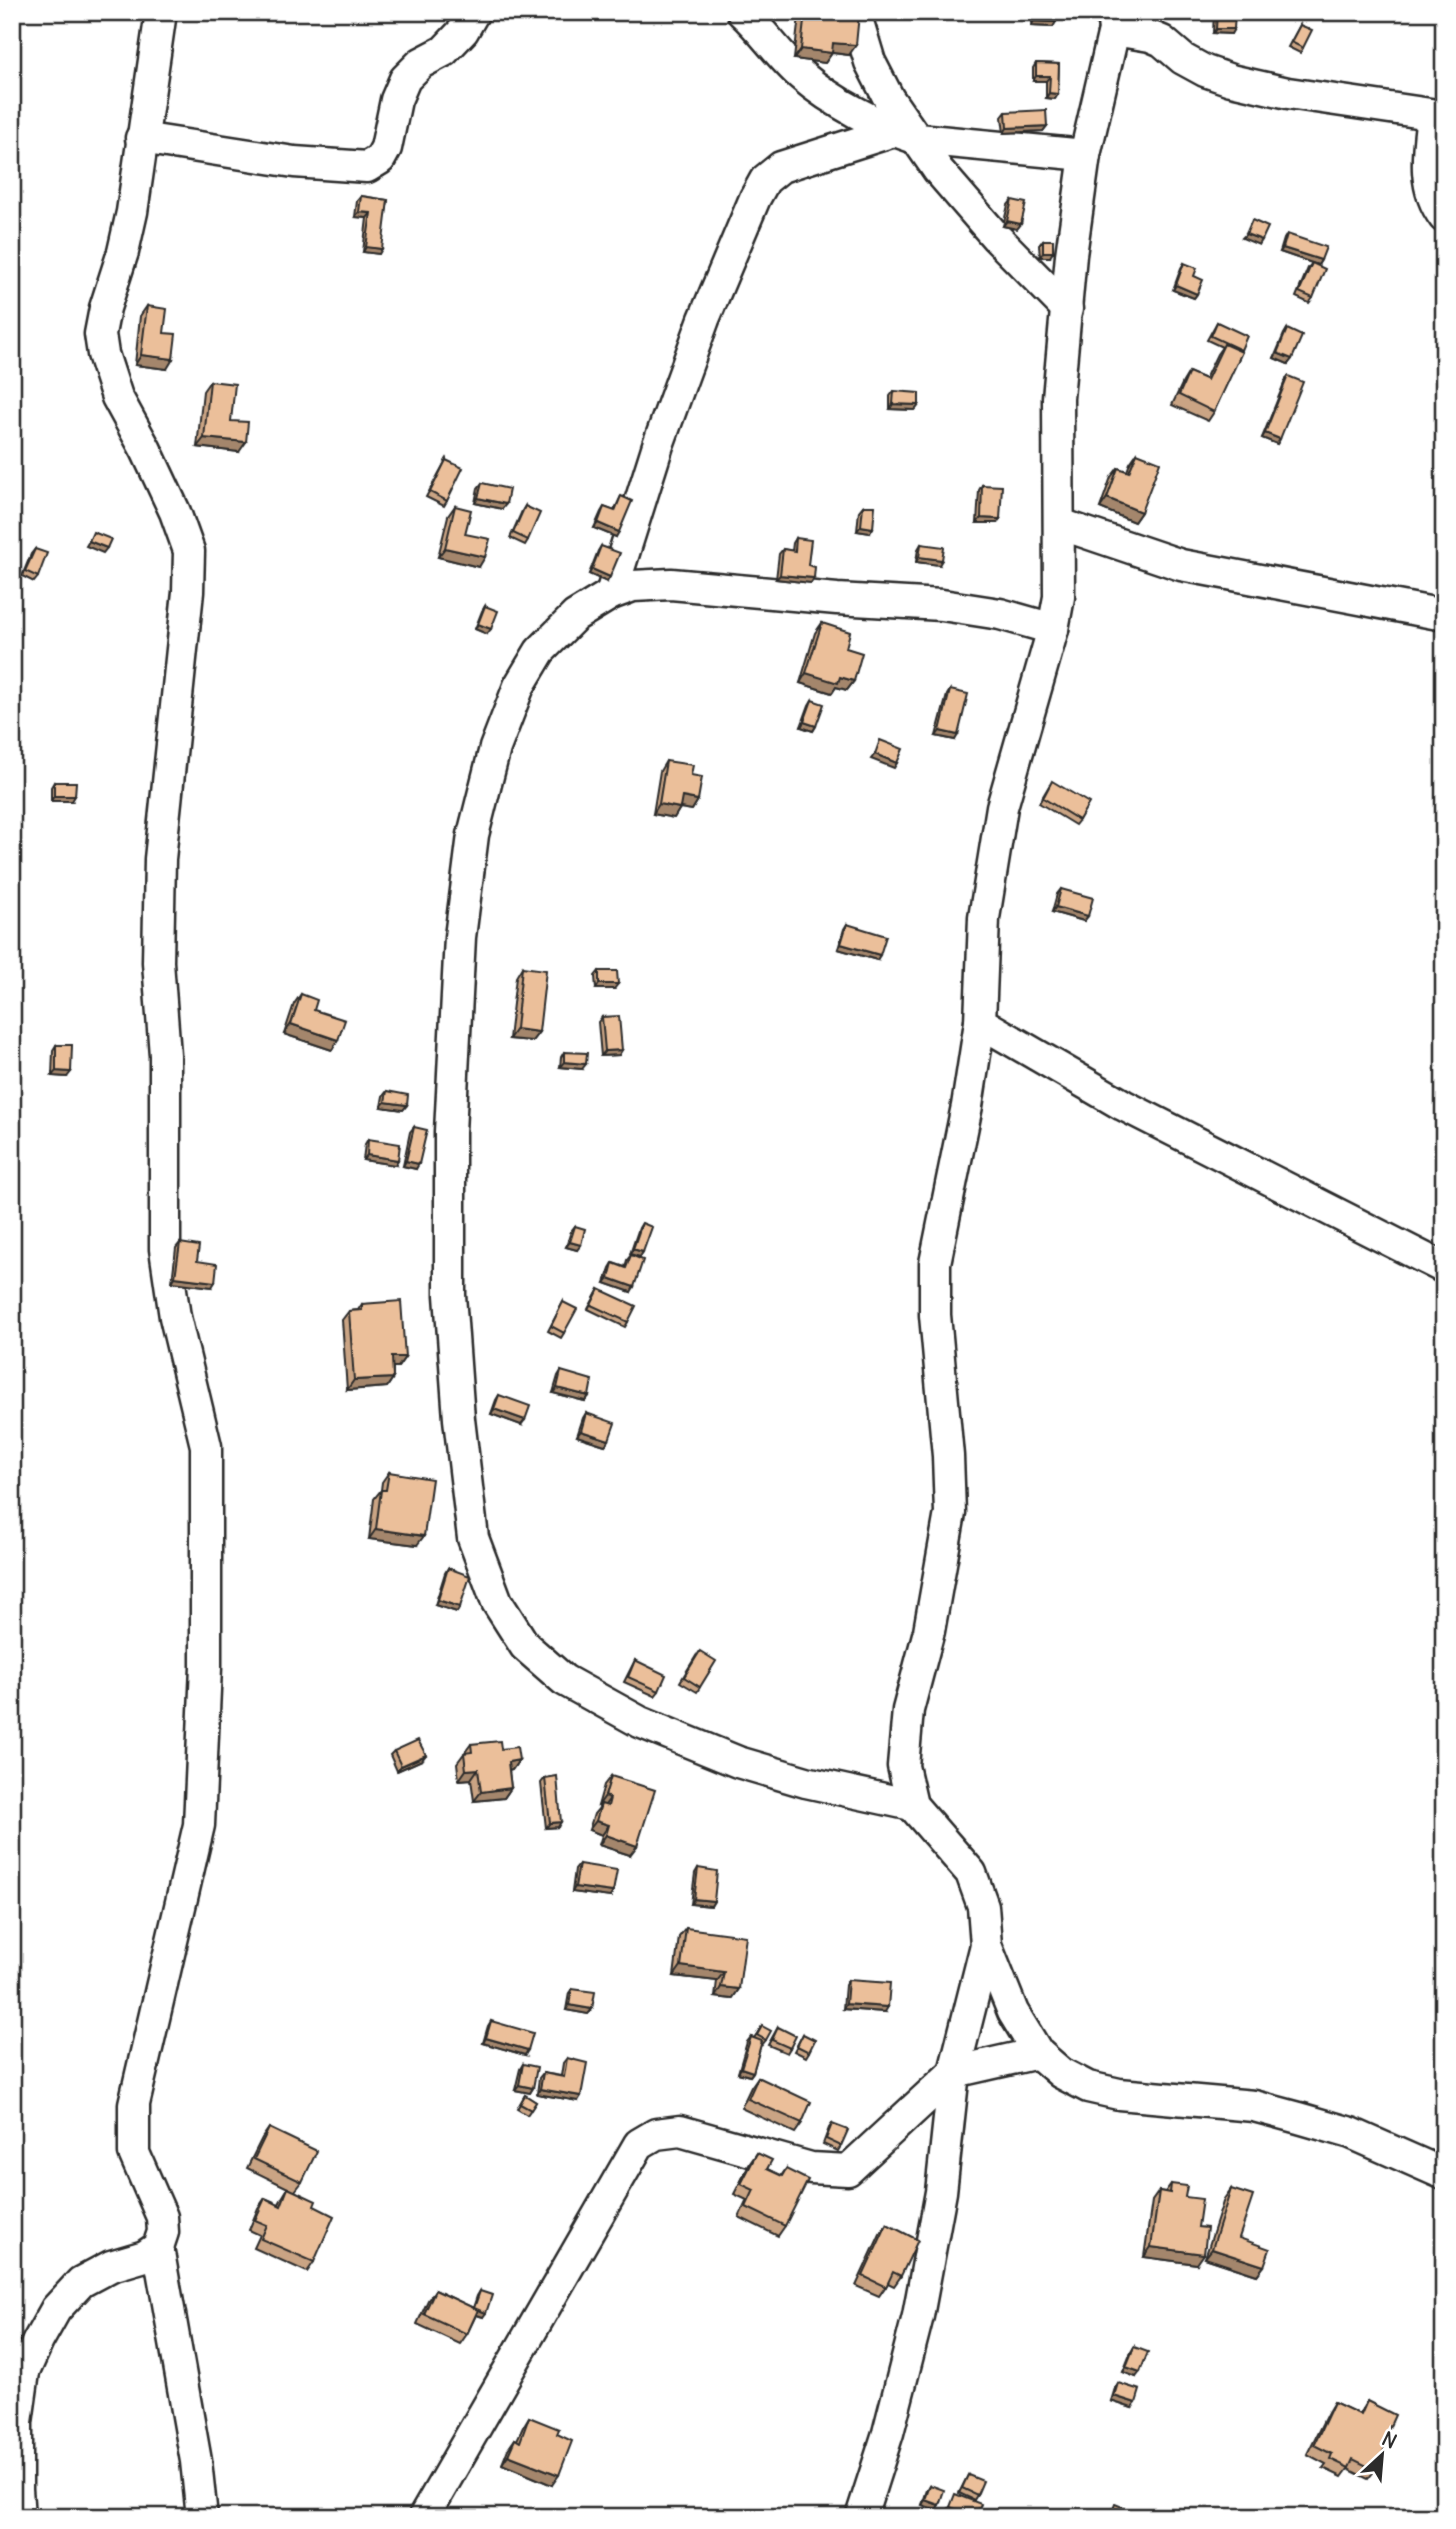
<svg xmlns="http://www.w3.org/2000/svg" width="1456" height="2529" viewBox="0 0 1456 2529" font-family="Delius,sans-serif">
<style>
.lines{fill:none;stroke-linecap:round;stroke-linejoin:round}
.minor-casing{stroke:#2b2b2b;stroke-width:35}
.minor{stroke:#fff;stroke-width:30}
.wall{fill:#caa484;stroke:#2b2b2b;stroke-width:2}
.shaded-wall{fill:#a4866c;stroke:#2b2b2b;stroke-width:2}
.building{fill:#ebbf9a;stroke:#2b2b2b;stroke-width:2}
</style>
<rect width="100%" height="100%" fill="#fff"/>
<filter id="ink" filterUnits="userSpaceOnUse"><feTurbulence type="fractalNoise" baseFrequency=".0143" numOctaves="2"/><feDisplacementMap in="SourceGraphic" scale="14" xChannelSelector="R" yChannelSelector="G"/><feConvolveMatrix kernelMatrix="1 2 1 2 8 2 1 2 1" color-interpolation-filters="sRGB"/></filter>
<g filter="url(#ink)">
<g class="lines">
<defs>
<g id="minor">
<path d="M742,12C764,32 780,57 802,76C832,102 880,127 918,139L1085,155"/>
<polyline points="855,12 870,62 889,99 938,170 996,237 1067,309"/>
<polyline points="1112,12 1114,30 1085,155 1071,255 1058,398 1059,597 1053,629 1002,807 984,918 980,1022 967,1106 935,1263 935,1315 948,1456 950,1513 929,1631 908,1710 903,1766 912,1805 971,1873 983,1906 986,1945 1013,2012 1038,2053 1061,2073 1088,2087 1119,2094 1254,2106 1299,2118 1351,2133 1444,2174"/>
<polyline points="1114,30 1150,36 1162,41 1183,59 1205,71 1231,80 1288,93 1444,116"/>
<path d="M1432,115C1428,150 1421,187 1444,217"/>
<polyline points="141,138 294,162 367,167 380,159 386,148 396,100 405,79 421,63 444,51 463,31 474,12"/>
<polyline points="1060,524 1181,565 1444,615"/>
<polyline points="611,594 658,445 704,319 755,198 765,180 781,167 894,131"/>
<polyline points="980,1022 1123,1105 1444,1268"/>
<polyline points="912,1805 806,1782 738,1762 640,1722 564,1680 525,1646 497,1602 473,1538 459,1419 450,1295 450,1132 460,937 473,835 495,748 519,686 540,651 575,616 611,594 633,586 671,584 837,599 942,605 1000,614 1053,629"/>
<polyline points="158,2247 196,2461 202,2517"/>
<polyline points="19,2517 17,2489 17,2422 24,2372 38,2341 56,2309 81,2282 111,2266 145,2256 158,2247 163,2232 162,2217 134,2153 134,2104 199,1825 206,1667 206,1446 175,1317 165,1249 165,1055 158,962 160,859 188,592 189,551 175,512 146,450 117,397 103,354 100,334 105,308 123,252 132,212 161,12"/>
<polyline points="424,2517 639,2144 656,2134 680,2131 811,2168 848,2170 954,2072 1038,2053"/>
<polyline points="861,2517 888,2433 918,2316 941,2192 954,2072 986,1945"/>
</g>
</defs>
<use href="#minor" class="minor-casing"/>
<use href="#minor" class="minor"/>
</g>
<g class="wall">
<polygon points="802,12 846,12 849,55 832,53 825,63 794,59 799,16"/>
<polygon points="1032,12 1057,12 1053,27 1031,26"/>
<polygon points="1214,12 1235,12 1231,34 1213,33"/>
<polygon points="1300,25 1303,48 1300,53 1288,47"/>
<polygon points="1036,63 1059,64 1058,94 1055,99 1046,98 1046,81 1033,81 1033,68"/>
<polygon points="1006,112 1047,126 1043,131 1004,133 1002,117"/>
<polygon points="361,196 388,200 379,254 363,252 367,218 355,217 357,201"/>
<polygon points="1012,200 1021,224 1017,229 1003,226 1008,205"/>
<polygon points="1287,234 1321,260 1318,265 1280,252 1284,239"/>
<polygon points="1043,240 1050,257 1040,257 1039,245"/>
<polygon points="1184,263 1194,276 1197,294 1194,298 1173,290 1181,268"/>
<polygon points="1312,263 1313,298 1309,303 1296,297 1308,268"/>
<polygon points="147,306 167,369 135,365 140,316"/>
<polygon points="1217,322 1241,350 1214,412 1208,421 1172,405 1183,382 1189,372 1205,379 1217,354 1222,347 1207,340"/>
<polygon points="1287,329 1292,359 1288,364 1274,358 1284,334"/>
<polygon points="1288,376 1280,439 1277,444 1262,438 1285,381"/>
<polygon points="210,381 239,452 197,447 203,391"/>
<polygon points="894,391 919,405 915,410 890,409 890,396"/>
<polygon points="1137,453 1141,512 1134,522 1100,508 1111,477 1118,468 1127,471 1130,463"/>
<polygon points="446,460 447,501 444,506 426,497"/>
<polygon points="482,483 506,504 502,509 475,503 478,488"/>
<polygon points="982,485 997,523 977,523 979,490"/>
<polygon points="621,496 616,537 594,528 601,512 604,507 614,511"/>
<polygon points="455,506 465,534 479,567 438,557 448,516"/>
<polygon points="525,506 528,540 525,545 510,538 522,511"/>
<polygon points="863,506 870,533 857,531 859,511"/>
<polygon points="796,538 814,578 811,583 776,579 779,554 783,549 792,551 793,543"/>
<polygon points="921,544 939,565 916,562 918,549"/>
<polygon points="601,546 607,582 589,574 598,551"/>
<polygon points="35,549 38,577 34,582 22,576 31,554"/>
<polygon points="485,606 487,634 475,629 482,611"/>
<polygon points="822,623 846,648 854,681 847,690 836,687 832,693 800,683 815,633"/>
<polygon points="950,690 955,740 936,736 947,695"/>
<polygon points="812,700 816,726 813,731 801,727 809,705"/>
<polygon points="666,761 691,775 698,800 692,810 680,808 674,818 653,814 660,771"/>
<polygon points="54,782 72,801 51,801 51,787"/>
<polygon points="1049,786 1079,820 1075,825 1039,803"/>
<polygon points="1061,889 1088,916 1084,921 1052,912 1057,894"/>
<polygon points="847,924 877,960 838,949 844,929"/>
<polygon points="522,967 539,1032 532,1041 509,1039 516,977"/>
<polygon points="599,971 614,989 596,989 595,976"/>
<polygon points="301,994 338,1040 332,1050 284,1034 294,1004"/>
<polygon points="602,1017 619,1055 601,1056 598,1022"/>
<polygon points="56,1045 67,1077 52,1076 53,1050"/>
<polygon points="564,1052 582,1069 560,1067 561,1057"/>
<polygon points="387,1091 407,1105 403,1110 381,1107 383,1096"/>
<polygon points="414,1127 416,1169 403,1166 410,1132"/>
<polygon points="368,1139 395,1165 363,1160 365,1144"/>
<polygon points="642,1223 640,1257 630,1254 639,1228"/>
<polygon points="575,1226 577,1250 566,1247 571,1231"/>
<polygon points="180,1243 212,1287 172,1282 176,1248"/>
<polygon points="631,1255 631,1292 605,1283 610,1268 613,1263 625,1267 627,1260"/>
<polygon points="599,1289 628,1322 625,1327 588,1309"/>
<polygon points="563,1302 564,1333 561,1338 548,1331"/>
<polygon points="362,1304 405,1357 398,1367 393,1367 393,1378 387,1387 347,1390 342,1320 349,1311 358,1310"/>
<polygon points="561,1371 589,1396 585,1401 553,1393 558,1376"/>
<polygon points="499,1395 521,1425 491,1414 496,1400"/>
<polygon points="586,1413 609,1440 605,1445 577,1436 583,1418"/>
<polygon points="389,1472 417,1545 369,1539 374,1499 381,1490 382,1482"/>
<polygon points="448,1568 460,1607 457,1612 435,1605 445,1573"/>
<polygon points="696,1656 700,1687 697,1692 680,1682"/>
<polygon points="635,1660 659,1691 655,1696 624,1682"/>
<polygon points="471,1744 501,1749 519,1760 512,1770 509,1771 511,1788 504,1798 474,1801 471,1779 459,1780 457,1763"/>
<polygon points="394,1751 422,1760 397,1771 390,1755"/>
<polygon points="611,1776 630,1855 599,1845 602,1835 589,1830 594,1814 600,1807 598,1806 604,1785"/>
<polygon points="545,1778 558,1827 546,1828 541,1783"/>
<polygon points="579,1864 610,1897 572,1892 575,1869"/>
<polygon points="698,1868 714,1901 711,1906 691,1904 695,1873"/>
<polygon points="686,1928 739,1989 732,1999 715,1997 717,1981 674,1976 679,1937"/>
<polygon points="848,1980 885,2012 843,2009 845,1985"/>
<polygon points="572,1989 592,2009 588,2014 566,2010 569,1993"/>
<polygon points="491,2021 525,2055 483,2043 488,2026"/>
<polygon points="762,2026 766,2040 762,2045 761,2044 753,2072 750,2076 738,2073 747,2042 751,2037 754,2038"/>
<polygon points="778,2027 790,2048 787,2053 768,2045"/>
<polygon points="803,2034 809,2052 806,2057 794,2051"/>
<polygon points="567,2058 578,2101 537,2094 539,2078 543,2073 561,2076 563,2063"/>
<polygon points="523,2064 533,2088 530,2093 515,2090 520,2069"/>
<polygon points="758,2077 802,2123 795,2133 741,2108 751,2087"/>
<polygon points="525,2095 536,2102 527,2115 517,2109"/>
<polygon points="832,2124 841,2146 838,2151 823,2144 829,2128"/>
<polygon points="269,2128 302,2182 295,2191 314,2206 314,2262 307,2272 254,2248 260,2235 249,2230 258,2208 265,2198 279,2204 282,2198 288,2188 247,2168 262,2138"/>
<polygon points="757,2153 767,2169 781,2176 786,2169 785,2226 778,2236 739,2217 747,2200 734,2194 750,2163"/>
<polygon points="1171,2184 1185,2197 1198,2227 1197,2264 1144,2257 1152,2201 1159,2191 1165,2192"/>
<polygon points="1231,2189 1239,2238 1264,2266 1257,2275 1205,2258 1224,2199"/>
<polygon points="887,2224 901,2276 894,2286 888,2283 879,2296 856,2286 880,2234"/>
<polygon points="435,2290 473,2308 477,2296 480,2291 483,2317 476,2315 467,2334 460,2344 417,2324 428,2300"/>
<polygon points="1134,2347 1136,2377 1123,2372 1131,2352"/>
<polygon points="1118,2383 1132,2408 1111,2401 1115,2388"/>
<polygon points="1367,2401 1386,2435 1375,2470 1368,2479 1348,2469 1342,2477 1323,2468 1326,2464 1307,2454 1328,2412 1334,2402 1359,2414"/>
<polygon points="529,2417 557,2434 552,2485 502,2464 508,2449 515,2439 517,2440 523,2427"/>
<polygon points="968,2475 977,2495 974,2500 959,2493"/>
<polygon points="930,2485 936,2510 922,2505 927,2490"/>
</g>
<g class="shaded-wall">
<polygon points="1034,21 1056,22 1053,27 1031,26"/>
<polygon points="1216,29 1234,29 1231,34 1213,33"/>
<polygon points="833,43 856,45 849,55 826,52"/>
<polygon points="801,49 832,53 825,63 794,59"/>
<polygon points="1036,76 1050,76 1046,81 1033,81"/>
<polygon points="1049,93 1058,94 1055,99 1046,98"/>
<polygon points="1047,126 1043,131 1004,133 1007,128"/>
<polygon points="359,212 371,213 367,218 355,217"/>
<polygon points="1007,221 1021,224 1017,229 1003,226"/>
<polygon points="1246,234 1262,240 1259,245 1242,238"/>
<polygon points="366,247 382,249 379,254 363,252"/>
<polygon points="1283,248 1321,260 1318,265 1280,252"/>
<polygon points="1043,252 1053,252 1050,257 1040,257"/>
<polygon points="1176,285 1197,294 1194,298 1173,290"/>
<polygon points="1277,353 1292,359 1288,364 1274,358"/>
<polygon points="141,355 173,359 167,369 135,365"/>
<polygon points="893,404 919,405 915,410 890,409"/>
<polygon points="1265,433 1280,439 1277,444 1262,438"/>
<polygon points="204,438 246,442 239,452 197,447"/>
<polygon points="478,498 506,504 502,509 475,503"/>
<polygon points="1107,498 1141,512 1134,522 1100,508"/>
<polygon points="981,518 1000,519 997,523 977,523"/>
<polygon points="598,523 619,532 616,537 594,528"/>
<polygon points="861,526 873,528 870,533 857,531"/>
<polygon points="89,541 107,548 103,553 86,546"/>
<polygon points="445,548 485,557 479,567 438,557"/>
<polygon points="919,557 942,560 939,565 916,562"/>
<polygon points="592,569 610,577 607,582 589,574"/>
<polygon points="780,575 814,578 811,583 776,579"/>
<polygon points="478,624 491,629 487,634 475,629"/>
<polygon points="806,673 840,677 854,681 847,690 836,687 832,693 800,683"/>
<polygon points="804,722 816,726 813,731 801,727"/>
<polygon points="940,731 958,735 955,740 936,736"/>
<polygon points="875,754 897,763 894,768 871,759"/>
<polygon points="54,796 75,796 72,801 51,801"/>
<polygon points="682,797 698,800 692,810 675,807"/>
<polygon points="659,804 680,808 674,818 653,814"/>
<polygon points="1056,907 1088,916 1084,921 1052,912"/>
<polygon points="841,944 880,955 877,960 838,949"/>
<polygon points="599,984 618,984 614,989 596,989"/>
<polygon points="291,1024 338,1040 332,1050 284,1034"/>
<polygon points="516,1029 539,1032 532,1041 509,1039"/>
<polygon points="622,1050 619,1055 601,1056 605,1051"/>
<polygon points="564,1062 586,1064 582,1069 560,1067"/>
<polygon points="56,1071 71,1072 67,1077 52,1076"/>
<polygon points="385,1102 407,1105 403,1110 381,1107"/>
<polygon points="367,1155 398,1160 395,1165 363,1160"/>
<polygon points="406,1161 419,1164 416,1169 403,1166"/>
<polygon points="570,1242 581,1245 577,1250 566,1247"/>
<polygon points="633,1249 643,1252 640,1257 630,1254"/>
<polygon points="175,1277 215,1282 212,1287 172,1282"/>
<polygon points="609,1278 634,1287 631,1292 605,1283"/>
<polygon points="392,1357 405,1357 398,1367 385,1367"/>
<polygon points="393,1378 387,1387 347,1390 354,1380"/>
<polygon points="557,1388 589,1396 585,1401 553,1393"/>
<polygon points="494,1409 525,1420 521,1425 491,1414"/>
<polygon points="581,1431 609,1440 605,1445 577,1436"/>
<polygon points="376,1529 424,1536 417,1545 369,1539"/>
<polygon points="438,1600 460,1607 457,1612 435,1605"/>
<polygon points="426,1755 422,1760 397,1771 401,1766"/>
<polygon points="519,1760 512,1770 501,1772 508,1762"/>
<polygon points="478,1769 471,1779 459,1780 466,1770"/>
<polygon points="511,1788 504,1798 474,1801 481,1792"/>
<polygon points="605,1796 610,1798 603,1808 601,1804 600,1807 598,1806"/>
<polygon points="596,1821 609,1825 602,1835 589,1830"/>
<polygon points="561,1822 558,1827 546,1828 550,1823"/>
<polygon points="606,1835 637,1846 630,1855 599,1845"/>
<polygon points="575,1887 613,1892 610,1897 572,1892"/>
<polygon points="694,1899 714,1901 711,1906 691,1904"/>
<polygon points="681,1966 724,1972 717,1981 674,1976"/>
<polygon points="721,1987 739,1989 732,1999 715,1997"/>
<polygon points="846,2004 888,2007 885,2012 843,2009"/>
<polygon points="569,2005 592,2009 588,2014 566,2010"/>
<polygon points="486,2038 528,2050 525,2055 483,2043"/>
<polygon points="741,2068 753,2072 750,2076 738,2073"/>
<polygon points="519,2085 533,2088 530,2093 515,2090"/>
<polygon points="540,2089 581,2096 578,2101 537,2094"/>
<polygon points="1151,2247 1204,2254 1197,2264 1144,2257"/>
<polygon points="1212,2249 1264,2266 1257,2275 1205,2258"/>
<polygon points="474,2308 486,2313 483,2317 471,2313"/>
<polygon points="1126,2367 1140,2372 1136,2377 1123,2372"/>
<polygon points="1114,2396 1136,2403 1132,2408 1111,2401"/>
<polygon points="508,2455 559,2475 552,2485 502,2464"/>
<polygon points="925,2500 939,2505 936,2510 922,2505"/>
<polygon points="950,2507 973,2517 958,2517 946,2512"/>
</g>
<g class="building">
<polygon points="805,12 846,12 859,14 856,45 833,43 832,53 801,49"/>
<polygon points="1035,12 1057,12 1056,22 1034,21"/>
<polygon points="1217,12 1235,12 1234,29 1216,29"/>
<polygon points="1300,25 1312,30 1303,48 1291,42"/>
<polygon points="1036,63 1059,64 1058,94 1049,93 1050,76 1036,76"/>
<polygon points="1046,110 1047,126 1007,128 1006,112"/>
<polygon points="361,196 388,200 382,249 366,247 371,213 359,212"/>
<polygon points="1012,200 1026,203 1021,224 1007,221"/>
<polygon points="1252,220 1268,227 1262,240 1246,234"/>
<polygon points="1287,234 1326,247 1321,260 1283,248"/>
<rect x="1043" y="240" width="10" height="12"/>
<polygon points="1184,263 1197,268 1194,276 1203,280 1197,294 1176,285"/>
<polygon points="1312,263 1325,269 1313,298 1299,292"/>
<polygon points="147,306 167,309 164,333 176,334 173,359 141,355"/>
<polygon points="1217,322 1247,336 1241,350 1211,336"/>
<polygon points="1287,329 1302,336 1292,359 1277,353"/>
<polygon points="1224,344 1242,352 1214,412 1179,395 1189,372 1207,380"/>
<polygon points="1288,376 1303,382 1280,439 1265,433"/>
<polygon points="210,381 235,384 231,421 248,422 246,442 204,438"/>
<polygon points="894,391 919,393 919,405 893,404"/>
<polygon points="1137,453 1160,462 1141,512 1107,498 1118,468 1129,472"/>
<polygon points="446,460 463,468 447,501 430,492"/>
<polygon points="482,483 509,489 506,504 478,498"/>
<polygon points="982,485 1002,486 1000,519 981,518"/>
<polygon points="621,496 632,501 619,532 598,523 604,507 615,511"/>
<polygon points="455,506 471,510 465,534 490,539 485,557 445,548"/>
<polygon points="525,506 540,513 528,540 513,533"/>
<polygon points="863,506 875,506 873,528 861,526"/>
<polygon points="93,532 111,539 107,548 89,541"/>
<polygon points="796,538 811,540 808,565 815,567 814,578 780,575 783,549 795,551"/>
<polygon points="921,544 944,547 942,560 919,557"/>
<polygon points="601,546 620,553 610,577 592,569"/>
<polygon points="35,549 47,553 38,577 25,571"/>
<polygon points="485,606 498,611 491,629 478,624"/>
<polygon points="822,623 850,632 846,648 862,653 854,681 840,677 838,683 806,673"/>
<polygon points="950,690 968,694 958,735 940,731"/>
<polygon points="812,700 824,704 816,726 804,722"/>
<polygon points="880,740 903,749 897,763 875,754"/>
<polygon points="666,761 693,765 691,775 702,777 698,800 682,797 680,808 659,804"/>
<polygon points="1052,781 1089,803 1079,820 1043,798"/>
<polygon points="54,782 76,782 75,796 54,796"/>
<polygon points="1061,889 1093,898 1088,916 1056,907"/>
<polygon points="847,924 886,936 880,955 841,944"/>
<polygon points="522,967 546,970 539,1032 516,1029"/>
<polygon points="599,971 617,971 618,984 599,984"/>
<polygon points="301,994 317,1000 314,1010 345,1020 338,1040 291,1024"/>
<polygon points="619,1016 622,1050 605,1051 602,1017"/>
<polygon points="56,1045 72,1045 71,1072 56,1071"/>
<polygon points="564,1052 587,1053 586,1064 564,1062"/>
<polygon points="387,1091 408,1095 407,1105 385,1102"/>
<polygon points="414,1127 427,1130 419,1164 406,1161"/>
<polygon points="368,1139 400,1144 398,1160 367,1155"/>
<polygon points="642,1223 652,1227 643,1252 633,1249"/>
<polygon points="575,1226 585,1229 581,1245 570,1242"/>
<polygon points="180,1243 199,1246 197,1261 217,1264 215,1282 175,1277"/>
<polygon points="631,1255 643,1260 634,1287 609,1278 613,1263 626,1268"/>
<polygon points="599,1289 636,1306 628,1322 591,1305"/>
<polygon points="401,1301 405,1357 392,1357 393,1378 354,1380 349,1311 362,1310 362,1304"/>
<polygon points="563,1302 577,1309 564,1333 551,1326"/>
<polygon points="561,1371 592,1380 589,1396 557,1388"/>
<polygon points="499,1395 530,1406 525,1420 494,1409"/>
<polygon points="586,1413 615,1423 609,1440 581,1431"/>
<polygon points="389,1472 432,1479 424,1536 376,1529 381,1490 386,1490"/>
<polygon points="448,1568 470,1576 460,1607 438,1600"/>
<polygon points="700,1651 716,1661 700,1687 684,1677"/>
<polygon points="635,1660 666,1675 659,1691 628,1677"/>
<polygon points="418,1740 426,1755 401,1766 394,1751"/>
<polygon points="500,1741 501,1749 517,1747 519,1760 508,1762 511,1788 481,1792 478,1769 466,1770 464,1753 472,1752 471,1744"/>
<polygon points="557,1776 561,1822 550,1823 545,1778"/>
<polygon points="611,1776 655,1790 637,1846 606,1835 609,1825 596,1821 601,1804 608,1806 610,1798 605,1796"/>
<polygon points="579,1864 617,1870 613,1892 575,1887"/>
<polygon points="698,1868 717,1871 714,1901 694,1899"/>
<polygon points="686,1928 746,1936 739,1989 721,1987 724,1972 681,1966"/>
<polygon points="848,1980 890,1983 888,2007 846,2004"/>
<polygon points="572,1989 595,1992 592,2009 569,2005"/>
<polygon points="491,2021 533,2033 528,2050 486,2038"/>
<polygon points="762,2026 771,2031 766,2040 757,2035"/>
<polygon points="778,2027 796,2036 790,2048 772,2040"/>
<polygon points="803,2034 815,2040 809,2052 797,2046"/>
<polygon points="751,2037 762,2041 753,2072 741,2068"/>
<polygon points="567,2058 587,2063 581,2096 540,2089 543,2073 564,2077"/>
<polygon points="523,2064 537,2067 533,2088 519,2085"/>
<polygon points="758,2077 811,2102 802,2123 748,2099"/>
<polygon points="525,2095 536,2102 531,2110 520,2104"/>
<polygon points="832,2124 848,2130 841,2146 826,2139"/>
<polygon points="269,2128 317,2151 302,2182 254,2159"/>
<polygon points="757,2153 772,2160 767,2169 782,2176 786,2169 808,2180 785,2226 746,2207 754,2190 741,2184"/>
<polygon points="1171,2184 1187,2186 1185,2197 1202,2199 1198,2227 1207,2228 1204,2254 1151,2247 1159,2191 1170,2193"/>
<polygon points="288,2188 316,2201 314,2206 334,2216 314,2262 261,2239 267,2225 255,2220 265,2198 281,2206"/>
<polygon points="1231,2189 1253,2196 1239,2238 1270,2249 1264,2266 1212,2249"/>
<polygon points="887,2224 918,2240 901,2276 893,2272 886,2287 863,2276"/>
<polygon points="435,2290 478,2310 467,2334 424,2314"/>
<polygon points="480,2291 492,2295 486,2313 474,2308"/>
<polygon points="1134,2347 1148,2352 1140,2372 1126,2367"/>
<polygon points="1118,2383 1140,2390 1136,2403 1114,2396"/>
<polygon points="1367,2401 1395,2415 1386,2435 1390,2437 1375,2470 1353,2459 1349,2468 1330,2459 1332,2454 1314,2445 1334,2402 1361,2415"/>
<polygon points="529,2417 559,2429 557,2434 572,2441 559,2475 508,2455 515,2439 520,2442"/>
<polygon points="968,2475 983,2481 977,2495 962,2488"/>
<polygon points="930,2485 944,2490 939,2505 925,2500"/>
<polygon points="955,2494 981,2504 976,2517 950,2507"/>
<polygon points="1115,2504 1125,2508 1122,2517 1110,2517"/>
</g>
</g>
<rect width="1456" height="2529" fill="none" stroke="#fff" stroke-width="42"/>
<rect x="21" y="21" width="1414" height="2487" fill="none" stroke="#2b2b2b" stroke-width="2.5" filter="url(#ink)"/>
<g transform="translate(1382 2455) rotate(26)" stroke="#ffffff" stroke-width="5" paint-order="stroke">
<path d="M0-5L12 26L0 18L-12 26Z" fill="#2b2b2b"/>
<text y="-10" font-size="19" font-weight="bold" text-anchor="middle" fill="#2b2b2b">N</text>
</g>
</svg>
